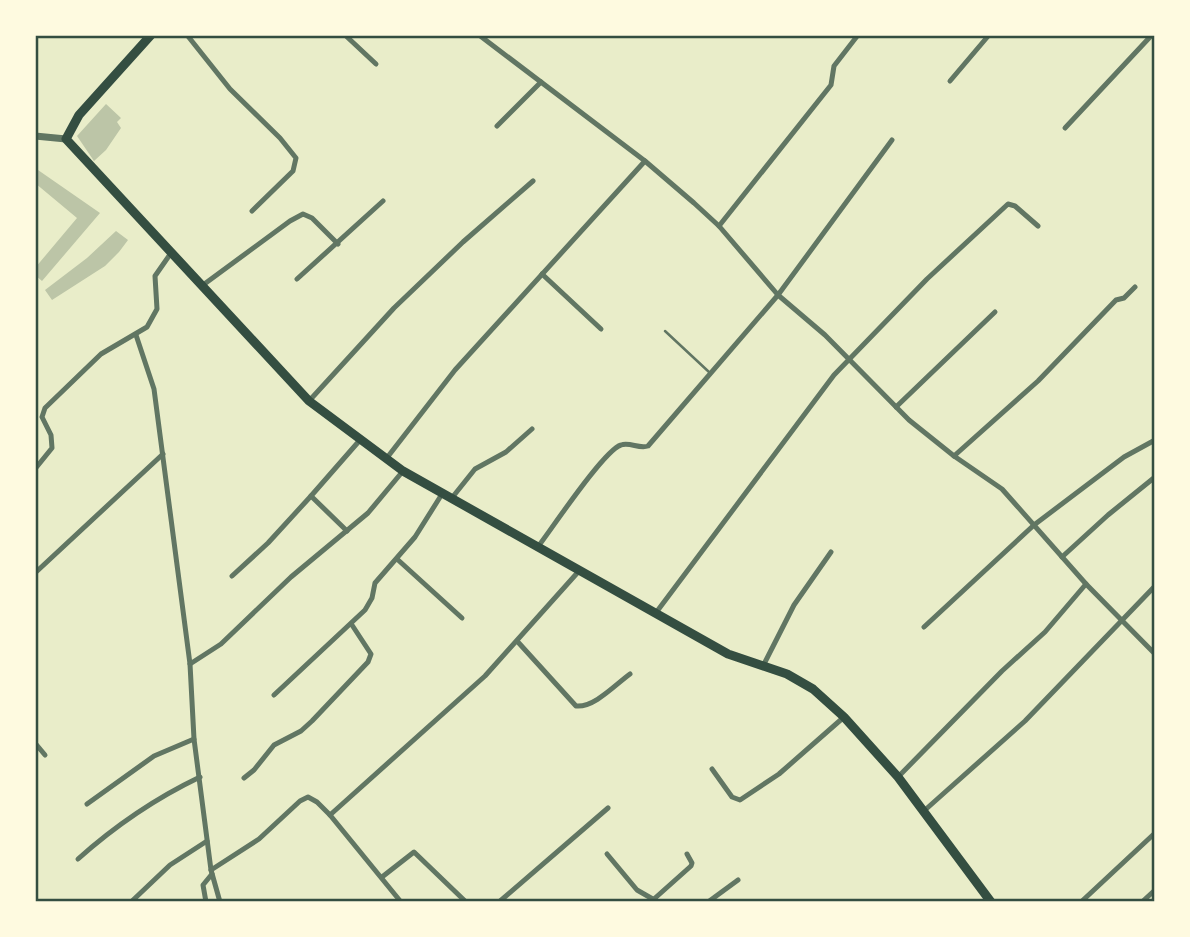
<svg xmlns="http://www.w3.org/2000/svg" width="1190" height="937" viewBox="0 0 1190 937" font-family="'Nunito Sans',sans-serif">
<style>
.building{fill:#bcc5a7}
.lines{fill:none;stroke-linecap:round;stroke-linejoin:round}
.service{stroke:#617663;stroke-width:2.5}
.minor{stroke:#617663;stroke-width:5}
.tertiary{stroke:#617663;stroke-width:7}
.primary{stroke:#344e41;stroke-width:9}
.neatline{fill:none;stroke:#344e41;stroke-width:2.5}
</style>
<rect width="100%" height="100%" fill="#e9edc9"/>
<g class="building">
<polygon points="106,104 121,118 117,122 121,128 106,150 94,161 77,136"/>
<polygon points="38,170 100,213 42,281 35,275 35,268 77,218 35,183 35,175"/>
<polygon points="116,231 128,240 119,252 105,266 52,300 45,290 87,258"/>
</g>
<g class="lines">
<polyline class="service" points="665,331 709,372"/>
<g class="minor">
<polyline points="187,35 230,89 280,138 296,158 293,171 252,211"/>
<polyline points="345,35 376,64"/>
<polyline points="479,35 645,161 694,203 719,226 778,295 825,335 909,420 954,456 1002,489 1086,584 1155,654"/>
<polyline points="950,81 989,35"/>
<polyline points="497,126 541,82"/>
<polyline points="1065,128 1150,37"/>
<polyline points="719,226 831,85 834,66 858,35"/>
<polyline points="542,274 601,329"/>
<polyline points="297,279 383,201"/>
<polyline points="203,285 290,221 303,214 312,218 338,244"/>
<polyline points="136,335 154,389 190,664 194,739 211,870 220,902"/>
<polyline points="309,401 394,308 463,242 533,181"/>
<polyline points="896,407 995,312"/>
<polyline points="954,456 1038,381 1116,300 1124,298 1135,287"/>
<polyline points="386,459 455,370 645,161"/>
<polyline points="35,469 52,448 51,435 42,417 45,408 101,354 147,327 157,309 155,276 171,253"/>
<polyline points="451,499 475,469 506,452 532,429"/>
<polyline points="347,531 311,496 360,440"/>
<path d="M537,548C551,530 604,450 621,445C630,442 639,449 648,446L778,295L892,140"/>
<polyline points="1062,557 1108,515 1155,477"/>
<polyline points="397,559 462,618"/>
<polyline points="35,573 163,454"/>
<polyline points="232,576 268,543 311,496"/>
<polyline points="655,614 834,375 927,279 1008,204 1015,206 1038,226"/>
<polyline points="924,627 1034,525 1124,457 1155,440"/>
<path d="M517,641L576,706C594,708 616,684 630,674"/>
<polyline points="190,664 221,644 291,577 368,513 403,471"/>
<polyline points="763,666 794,605 831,552"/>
<polyline points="274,695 365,610 372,598 375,583 415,537 442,494"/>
<polyline points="35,743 45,755"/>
<polyline points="712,769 732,797 740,800 779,774 844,717"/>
<polyline points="898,777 1002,671 1045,632 1086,584"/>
<polyline points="244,778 254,770 274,745 301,731 312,721 368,662 371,654 352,625"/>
<polyline points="87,804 154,756 194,739"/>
<polyline points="925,810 1025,721 1155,586"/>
<polyline points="330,815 485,676 579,571"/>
<polyline points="607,854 637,890 658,902"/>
<path d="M78,859C116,825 154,799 200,777"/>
<polyline points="211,870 259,839 300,801 308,797 317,802 330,815 401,902"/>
<polyline points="382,877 414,852 466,902"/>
<polyline points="654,899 691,866 692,863 687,854"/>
<polyline points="131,902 170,865 207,841"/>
<polyline points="206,902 203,885 212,874"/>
<polyline points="499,902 608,808"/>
<polyline points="708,902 738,880"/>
<polyline points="1081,902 1155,833"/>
<polyline points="1142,902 1155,890"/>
</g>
<polyline class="tertiary" points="35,136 66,139"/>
<polyline class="primary" points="151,35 79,115 66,139 309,401 403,471 728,654 787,674 813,689 844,717 898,777 991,902"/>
</g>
<rect width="1190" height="937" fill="none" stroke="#fefae0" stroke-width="74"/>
<rect x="37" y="37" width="1116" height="863" class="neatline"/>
</svg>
